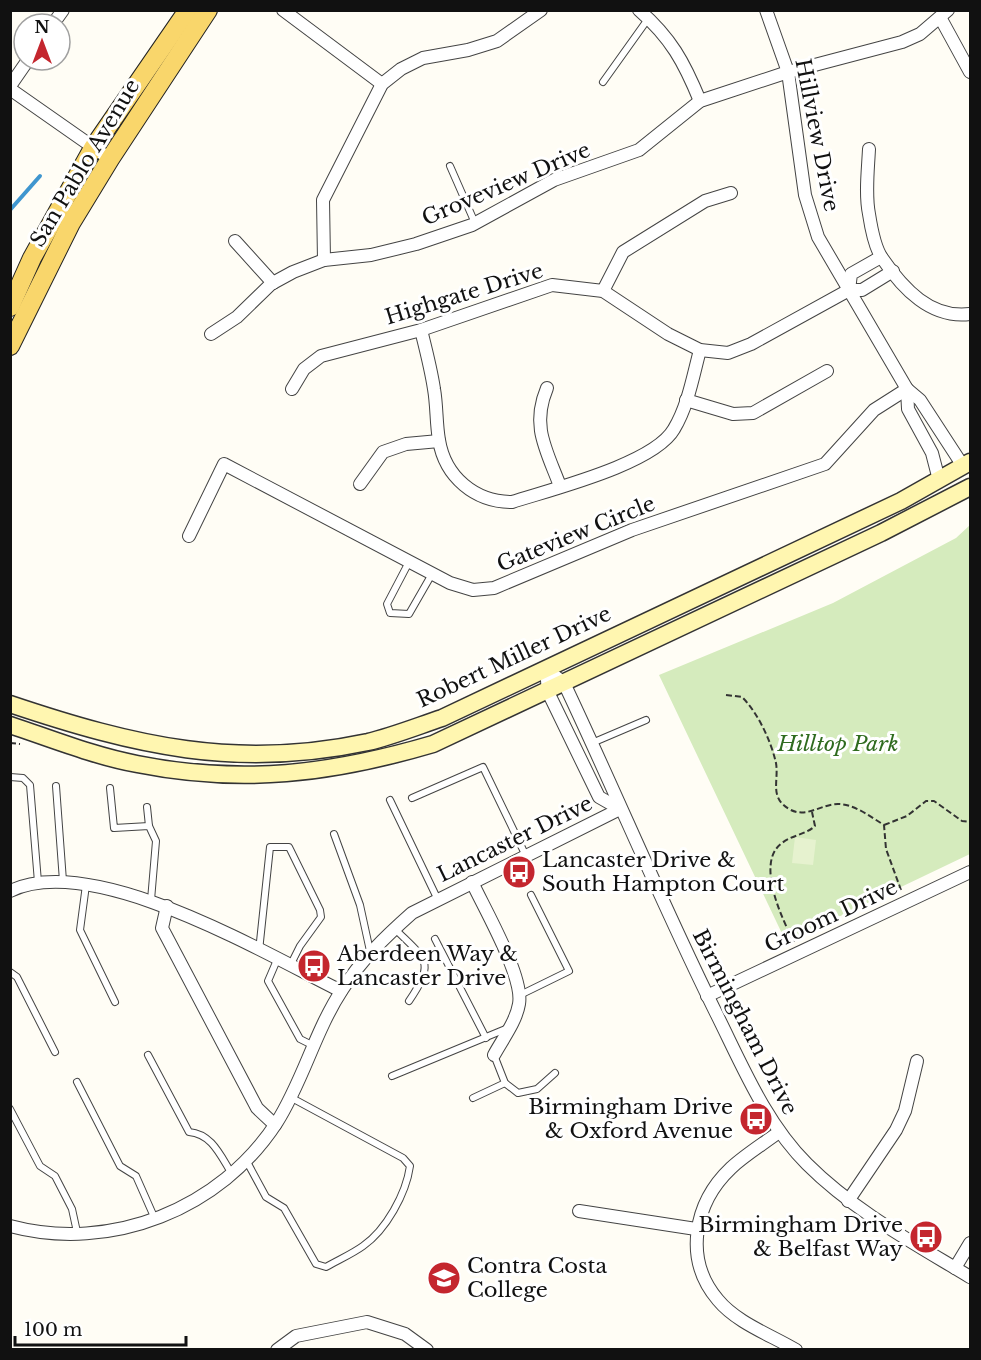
<svg xmlns="http://www.w3.org/2000/svg" width="981" height="1360" viewBox="0 0 981 1360" font-family="'Libre Baskerville',serif">
<style>
.green{fill:#d5ebbd}
.pitch{fill:#e6f2cf}
.lines{fill:none;stroke-linecap:round;stroke-linejoin:round}
.stream{stroke:#3f96cf;stroke-width:4}
.service-casing{stroke:#444;stroke-width:8}
.minor-casing{stroke:#444;stroke-width:14}
.secondary-casing{stroke:#333;stroke-width:19}
.primary-casing{stroke:#222;stroke-width:20}
.path{stroke:#333;stroke-width:2;stroke-dasharray:6 3;stroke-linecap:butt}
.service{stroke:#fff;stroke-width:6}
.minor{stroke:#fff;stroke-width:12}
.secondary{stroke:#fff6b0;stroke-width:16}
.primary{stroke:#f9d66b;stroke-width:18}
.labels{text-anchor:middle;dominant-baseline:central;stroke-width:6;stroke-linejoin:round;paint-order:stroke}
.street-label{font-size:21px;fill:#111;stroke:#fff}
.park-label{font-size:21px;font-style:italic;fill:#2f6b1f;stroke:#fff}
.poi-label{font-size:21px;fill:#111;stroke:#fff;text-anchor:start}
</style>
<rect width="100%" height="100%" fill="#fffdf5"/>
<polygon class="green" points="970,525 970,854 786,942 659,675 833,603 956,538"/>
<polygon class="pitch" points="795,837 816,840 813,865 792,863"/>
<g class="lines">
<polyline class="stream" points="10,210 40,176"/>
<defs>
<g id="service">
<polyline points="603,82 648,19"/>
<polyline points="450,166 475,223"/>
<polyline points="409,562 387,604 390,613 409,614 432,574"/>
<polyline points="592,743 646,720"/>
<polyline points="10,777 23,778 30,785 38,882"/>
<polyline points="56,786 63,881"/>
<polyline points="110,788 114,828 149,826 156,841 151,900"/>
<polyline points="412,798 483,767 526,856"/>
<polyline points="390,800 438,900"/>
<polyline points="147,807 149,826"/>
<polyline points="334,834 360,905 370,951"/>
<polyline points="86,885 80,930 115,1002"/>
<path d="M395,929C426,960 436,961 409,1001"/>
<polyline points="435,939 486,1038"/>
<polyline points="259,951 270,847 289,847 320,910 321,917 300,946 290,966"/>
<polyline points="277,960 268,981 300,1039 314,1046"/>
<polyline points="10,972 17,977 55,1052"/>
<polyline points="520,995 569,971 531,895"/>
<path d="M148,1055L189,1132C212,1134 220,1155 232,1174"/>
<polyline points="494,1055 505,1083 518,1093 537,1089 555,1073"/>
<polyline points="392,1076 508,1028"/>
<polyline points="77,1082 120,1166 136,1176 155,1219"/>
<polyline points="473,1098 505,1083"/>
<polyline points="10,1109 40,1166 55,1176 72,1209 77,1232"/>
<path d="M246,1160L266,1197L284,1208L316,1264L326,1267C338,1260 352,1254 363,1246C386,1230 406,1194 410,1166L403,1158L290,1097"/>
</g>
<g id="minor">
<polyline points="283,10 382,84"/>
<path d="M639,10C671,38 684,62 700,101"/>
<polyline points="766,10 788,72 805,195 818,237 907,389 920,400 963,466"/>
<polyline points="941,19 970,72"/>
<polyline points="53,24 63,10"/>
<polyline points="10,86 28,60"/>
<polyline points="10,89 110,159"/>
<path d="M869,149C868,170 865,194 869,214C871,227 875,248 882,258C903,289 931,319 970,314"/>
<polyline points="235,241 273,283"/>
<polyline points="324,260 323,200 382,84 401,69 423,58 468,50 497,41 541,10"/>
<polyline points="849,290 851,274 881,257"/>
<polyline points="849,290 862,290 893,271"/>
<polyline points="603,291 623,252 705,201 731,193"/>
<path d="M421,330C426,350 431,369 434,389C437,406 436,423 439,440C445,477 475,502 512,502C552,489 654,464 674,429C688,406 693,376 700,350"/>
<polyline points="211,334 237,317 271,284 293,272 324,260 371,255 416,244 472,225 554,180 639,150 700,101 788,72 902,42 920,34 948,10"/>
<path d="M547,388C531,426 546,449 560,486"/>
<polyline points="292,389 304,369 321,356 421,330 552,285 603,291 668,334 700,350 728,353 751,344 849,290"/>
<polyline points="907,389 908,409 932,453 939,480"/>
<polyline points="686,400 733,414 753,413 827,371"/>
<polyline points="360,484 383,452 406,444 439,441"/>
<polyline points="189,536 224,464 450,583 473,590 494,588 632,530 825,464 874,410 907,389"/>
<path d="M546,669L564,683C616,793 662,904 716,1013C742,1065 765,1122 807,1164C854,1211 914,1243 970,1277"/>
<polyline points="546,669 548,692 599,797 620,809"/>
<path d="M472,882C485,910 524,977 519,1004C516,1022 502,1040 494,1055"/>
<path d="M10,891C93,851 264,953 341,991"/>
<polyline points="167,906 162,928 257,1108 275,1125"/>
<polyline points="707,996 970,872"/>
<path d="M779,1132C763,1144 745,1155 731,1168C694,1203 683,1259 718,1300C737,1323 771,1335 796,1350"/>
<polyline points="848,1201 896,1130 905,1111 917,1061"/>
<polyline points="579,1211 696,1229"/>
<path d="M10,1226C111,1253 221,1209 277,1122C303,1081 315,1031 342,990C361,960 385,937 412,913L620,809"/>
<polyline points="955,1268 970,1243"/>
<polyline points="277,1350 296,1336 367,1322 405,1334 427,1350"/>
</g>
<g id="secondary">
<path d="M10,704C135,746 237,770 368,742C393,736 418,726 442,718L901,501L970,462"/>
<path d="M10,725C52,739 94,756 137,764C242,785 331,774 433,744L881,533L970,487"/>
</g>
<g id="primary">
<polyline points="10,307 32,258 93,148 188,10"/>
<polyline points="10,346 71,223 110,159 208,10"/>
</g>
</defs>
<use href="#service" class="service-casing"/>
<use href="#minor" class="minor-casing"/>
<use href="#secondary" class="secondary-casing"/>
<use href="#primary" class="primary-casing"/>
<g class="path">
<path d="M726,695L742,697C758,713 771,741 776,763C779,781 769,797 789,809C806,819 821,804 838,804C854,804 871,817 884,825L886,849L901,890"/>
<polyline points="10,743 20,744"/>
<polyline points="884,825 907,816 926,801 934,801 962,821 970,822"/>
<path d="M794,942C782,919 755,862 782,843C792,835 805,835 815,826L812,812"/>
</g>
<use href="#service" class="service"/>
<use href="#minor" class="minor"/>
<use href="#secondary" class="secondary"/>
<use href="#primary" class="primary"/>
</g>
<defs>
<symbol id="bus-disc" viewBox="-11 -11 22 22"><circle r="9.5" fill="#c4262e" stroke="#fff"/><path d="M-5-6H5V4H4V6H2V4H-2V6H-4V4H-5ZM-3.5-4V0h7V-4ZM-3.5 1.2v1.5H-2V1.2ZM2 1.2v1.5H3.5V1.2Z" fill="#fff"/></symbol>
<symbol id="university-disc" viewBox="-11 -11 22 22"><circle r="9.5" fill="#c4262e" stroke="#fff"/><path d="M0-5L7-2L0 1L-7-2ZM-4 1L0 2.5L4 1V4Q0 6-4 4Z" fill="#fff"/></symbol>
</defs>
<g fill-rule="evenodd">
<use href="#bus-disc" x="500" y="853" width="38" height="38"/>
<use href="#bus-disc" x="295" y="947" width="38" height="38"/>
<use href="#bus-disc" x="737" y="1100" width="38" height="38"/>
<use href="#bus-disc" x="907" y="1218" width="38" height="38"/>
<use href="#university-disc" x="425" y="1259" width="38" height="38"/>
</g>
<g class="labels">
<g class="street-label">
<text transform="translate(817 135) rotate(79)">Hillview Drive</text>
<text transform="translate(85 163) rotate(-59)">San Pablo Avenue</text>
<text transform="translate(506 184) rotate(-23)">Groveview Drive</text>
<text transform="translate(464 294) rotate(-17)">Highgate Drive</text>
<text transform="translate(576 534) rotate(-22)">Gateview Circle</text>
<text transform="translate(514 657) rotate(-25)">Robert Miller Drive</text>
<text transform="translate(515 839) rotate(-26)">Lancaster Drive</text>
<text transform="translate(831 916) rotate(-25)">Groom Drive</text>
<text transform="translate(745 1022) rotate(63)">Birmingham Drive</text>
</g>
<g class="park-label">
<text x="838" y="744">Hilltop Park</text>
</g>
<g class="poi-label">
<text x="542" y="860">Lancaster Drive &amp;<tspan x="542" dy="24">South Hampton Court</tspan></text>
<text x="337" y="954">Aberdeen Way &amp;<tspan x="337" dy="24">Lancaster Drive</tspan></text>
<text x="733" y="1107" text-anchor="end">Birmingham Drive<tspan x="733" dy="24">&amp; Oxford Avenue</tspan></text>
<text x="903" y="1225" text-anchor="end">Birmingham Drive<tspan x="903" dy="24">&amp; Belfast Way</tspan></text>
<text x="467" y="1266">Contra Costa<tspan x="467" dy="24">College</tspan></text>
</g>
</g>
<rect width="981" height="1360" fill="none" stroke="#111111" stroke-width="24"/>
<g transform="translate(42 42)"><circle r="28" fill="#ffffff" stroke="#a0a0a0" stroke-width="1.5"/>
<path d="M0-4.5L10 22L0 15L-10 22Z" fill="#c4262e"/>
<text y="-9" font-size="16" font-weight="bold" text-anchor="middle" fill="#111111">N</text>
</g>
<path d="M15 1336v9h171v-9" fill="none" stroke="#111111" stroke-width="3"/>
<text x="24" y="1336" font-size="18" fill="#111111" stroke="#ffffff" stroke-width="4.5" paint-order="stroke">100 m</text>
</svg>
